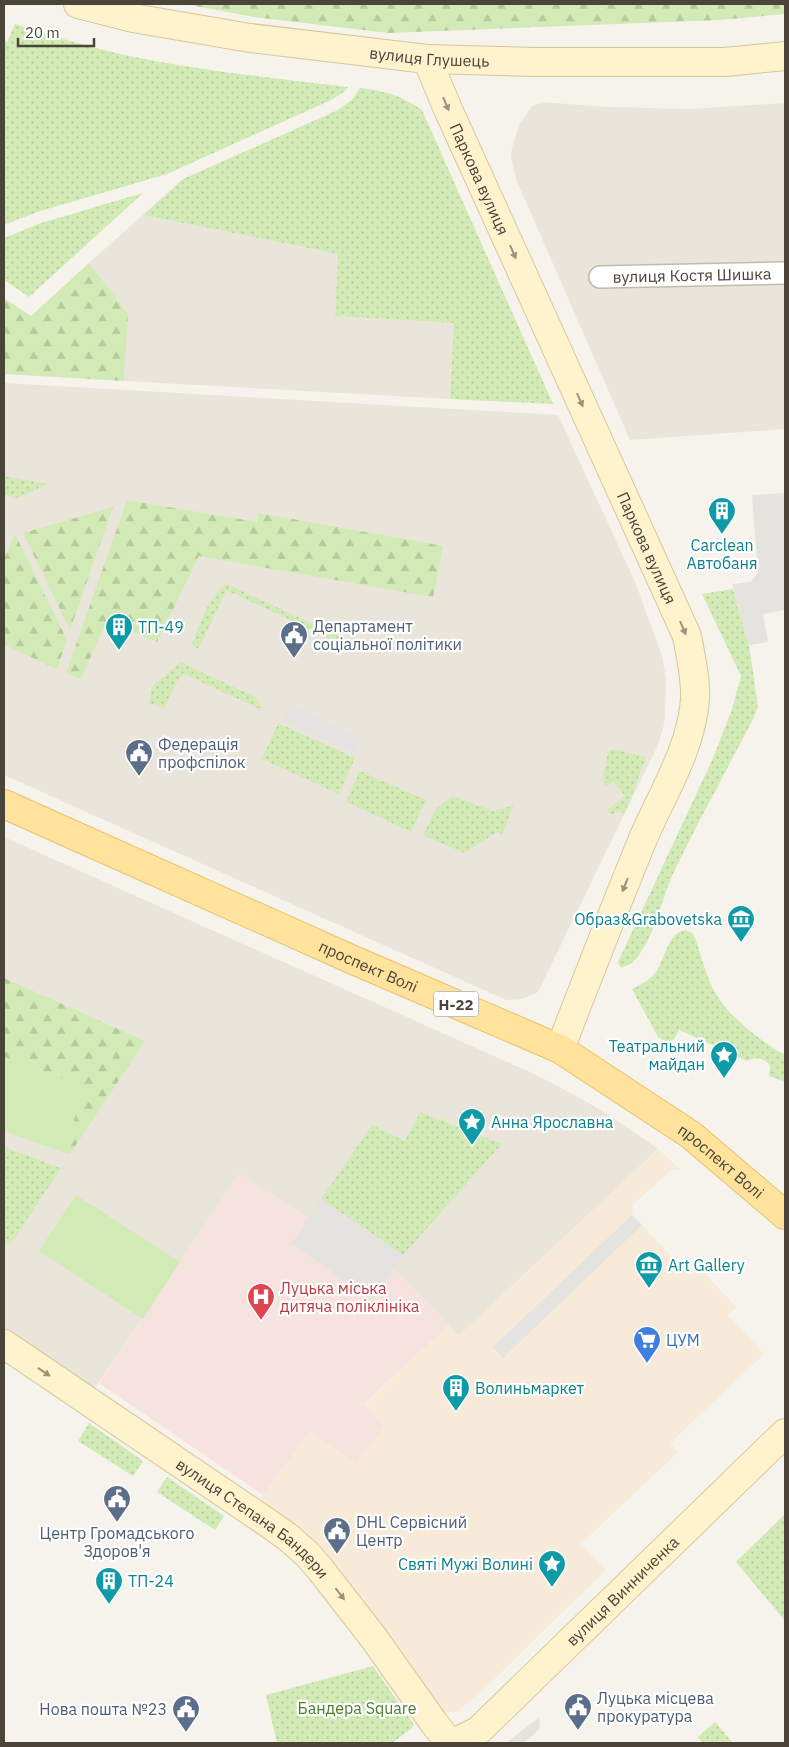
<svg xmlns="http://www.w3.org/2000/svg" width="789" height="1747" viewBox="0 0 789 1747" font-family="'IBM Plex Sans',sans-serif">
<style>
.residential{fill:#eae5da}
.commercial{fill:#f7ead8}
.medical{fill:#f6e3e0}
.grass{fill:url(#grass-dots)}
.forest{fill:url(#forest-firs)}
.garden{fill:#d2eab5}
.parking{fill:#e5e3e0}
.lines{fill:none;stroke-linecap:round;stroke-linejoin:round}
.street-casing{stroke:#c2bbae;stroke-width:24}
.secondary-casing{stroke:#d6c79b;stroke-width:30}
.primary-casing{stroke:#e6c16a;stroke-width:30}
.street{stroke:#fff;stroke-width:21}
.secondary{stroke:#fff3cd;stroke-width:28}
.primary{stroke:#ffe39c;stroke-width:28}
.oneway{fill:#9c937c}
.labels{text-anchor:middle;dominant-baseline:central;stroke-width:4.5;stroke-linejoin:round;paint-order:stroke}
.shield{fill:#fff;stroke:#817c74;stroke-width:1}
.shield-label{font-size:15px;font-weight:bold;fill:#4b4439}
.street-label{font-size:16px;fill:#4b4439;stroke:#fff}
.culture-label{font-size:16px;fill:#0d838f;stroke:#fff;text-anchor:start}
.service-label{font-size:16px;fill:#4e5e75;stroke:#fff;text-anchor:start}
.health-label{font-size:16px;fill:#be3a42;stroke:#fff;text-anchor:start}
.shop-label{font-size:16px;fill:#366cbe;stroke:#fff;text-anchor:start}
.park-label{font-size:16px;fill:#4a7f2a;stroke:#fff}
</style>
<defs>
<pattern id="grass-dots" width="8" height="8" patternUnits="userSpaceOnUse" patternTransform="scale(1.25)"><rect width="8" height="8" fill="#d2eab5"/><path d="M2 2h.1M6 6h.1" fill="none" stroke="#b6ca9c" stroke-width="1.8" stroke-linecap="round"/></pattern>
<pattern id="forest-firs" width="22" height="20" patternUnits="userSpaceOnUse" patternTransform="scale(1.25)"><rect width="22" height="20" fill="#d2eab5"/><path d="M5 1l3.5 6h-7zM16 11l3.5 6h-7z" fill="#b6ca9c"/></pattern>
</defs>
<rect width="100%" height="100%" fill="#f6f3ec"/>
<g class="residential">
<polygon points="542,102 606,107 690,109 785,103 785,429 630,440 516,179 513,166 511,156 512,148 519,125 531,107"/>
<polygon points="143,215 338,254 335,316 455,323 450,399 124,381 127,314 89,263"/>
<polygon points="4,383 558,415 636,584 662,656 666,678 665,718 663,729 657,747 538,992 522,999 506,1000 4,775"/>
<polygon points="4,837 532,1073 582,1099 615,1119 658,1149 459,1336 401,1276 239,1174 91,1394 4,1334"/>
</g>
<polygon class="commercial" points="658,1149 680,1169 671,1170 633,1205 632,1215 690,1276 700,1268 736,1307 728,1315 764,1354 670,1443 678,1452 581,1544 606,1570 479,1694 456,1712 435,1712 256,1505 310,1430 357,1464 384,1426 364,1405 449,1325 459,1335"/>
<polygon class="medical" points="239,1174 401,1276 449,1325 364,1404 384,1426 357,1464 310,1431 263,1495 99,1383"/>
<g class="grass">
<path d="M15,24C52,36 90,47 129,56C201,71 275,78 348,87L344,92L331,100L167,174L37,212L4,225V40L7,42Z"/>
<path d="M360,88C385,91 400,95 422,110L553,404L450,399L454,323L335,316L338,254L143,215L183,179L336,111L352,100Z"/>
<polygon points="143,193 29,297 4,280 4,238 41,223"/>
<polygon points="4,476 49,484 15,499 4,494"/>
<path d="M227,584L341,637L342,644L226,590L199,649L192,645C197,630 212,589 227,584Z"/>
<path d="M733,589L749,645L758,706L754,717C727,770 698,821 673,874C661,900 656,932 639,955C634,962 628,967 620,967L618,962L714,756L732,709L741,676L702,594Z"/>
<polygon points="180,662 255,697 260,703 262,710 184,674 177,681 164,709 149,703 152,687"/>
<polygon points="278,723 355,758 339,794 262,759"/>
<polygon points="616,750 646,757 625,813 618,811 612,815 608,813 609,808 625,796 613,781 605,787 603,777 608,752 611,750"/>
<polygon points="360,771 426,800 411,832 346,802"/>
<polygon points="452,796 494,811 514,805 501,836 497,832 464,853 423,835 435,810"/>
<path d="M686,930L692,933L695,938C702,957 706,978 717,996C730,1017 764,1044 785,1055V1082L769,1076L770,1066C765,1057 755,1057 747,1061L679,1030C675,1037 675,1041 666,1042L658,1037L632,989C640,985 649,981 655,973C665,961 667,932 686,930Z"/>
<polygon points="420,1112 502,1144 403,1255 321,1199 372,1125 405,1141"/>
<polygon points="4,1147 61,1168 10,1245 4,1242"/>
<polygon points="89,1423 143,1461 133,1476 78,1441"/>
<polygon points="167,1477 224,1516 215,1530 157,1492"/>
<polygon points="785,1514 785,1621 736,1562"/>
<polygon points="373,1666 414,1725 411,1729 392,1743 277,1743 266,1695"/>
<polygon points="715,1722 733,1743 703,1743 698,1737"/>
</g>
<g class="forest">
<polygon points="185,4 785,4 785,14 719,20 388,33 254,17"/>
<polygon points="89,263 128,314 124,381 4,374 4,298 31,316"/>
<polygon points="127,500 257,522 259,513 443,546 433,597 199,556 157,642 107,620 81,679 66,673"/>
<polygon points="113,507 70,630 23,533"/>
<polygon points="15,534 67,640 57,669 4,645 4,559"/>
<polygon points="4,978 145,1041 70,1154 62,1152 85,1087 4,1057"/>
</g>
<g class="garden">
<polygon points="4,1057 86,1087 62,1152 4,1131"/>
<polygon points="76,1195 180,1262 143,1319 39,1251"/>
</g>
<g class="parking">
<polygon points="785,493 785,610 763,614 768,642 749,645 732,584 751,582 758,573 752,495"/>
<polygon points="289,704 361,737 354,753 281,721"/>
<polygon points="321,1199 403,1255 373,1300 291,1244"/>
<polygon points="632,1215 642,1225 503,1358 493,1347"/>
<polygon points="539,1717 540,1729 523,1743 506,1743"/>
</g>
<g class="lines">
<defs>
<g id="street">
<path id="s1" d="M600,277L785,273"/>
</g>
<g id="secondary">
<path id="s2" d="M78,4L133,18L250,38L427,59L534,62H725L785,56"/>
<path id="s3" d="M427,59L447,107L687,636C691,658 696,678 695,700C691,750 661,796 642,841C614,910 587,979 560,1049"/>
<path id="s4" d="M4,1344L265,1521L289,1538L307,1554L320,1569L373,1637L434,1723L450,1743"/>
<path id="s5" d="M454,1743L478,1731L785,1433"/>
</g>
<g id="primary">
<path id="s6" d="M4,804L351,959L560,1049L691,1135L785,1215"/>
</g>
</defs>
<use href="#street" class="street-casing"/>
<use href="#secondary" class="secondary-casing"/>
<use href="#primary" class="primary-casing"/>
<use href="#street" class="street"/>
<use href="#secondary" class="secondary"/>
<use href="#primary" class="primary"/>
</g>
<defs><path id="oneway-solid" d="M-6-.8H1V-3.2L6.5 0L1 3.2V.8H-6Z" transform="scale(1.25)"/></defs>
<g class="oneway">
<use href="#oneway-solid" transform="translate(446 104) rotate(67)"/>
<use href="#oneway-solid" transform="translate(513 252) rotate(66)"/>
<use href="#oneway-solid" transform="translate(580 400) rotate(66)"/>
<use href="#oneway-solid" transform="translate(683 628) rotate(66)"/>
<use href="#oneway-solid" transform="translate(625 885) rotate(112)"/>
<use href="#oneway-solid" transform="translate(44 1372) rotate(34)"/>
<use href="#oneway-solid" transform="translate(340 1594) rotate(52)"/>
</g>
<defs>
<symbol id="building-pin" viewBox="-11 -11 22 30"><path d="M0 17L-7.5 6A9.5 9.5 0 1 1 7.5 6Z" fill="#0f9aa8" stroke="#fff"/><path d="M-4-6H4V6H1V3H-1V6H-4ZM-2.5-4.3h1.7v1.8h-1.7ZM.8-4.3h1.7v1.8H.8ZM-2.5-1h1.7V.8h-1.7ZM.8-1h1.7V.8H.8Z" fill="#fff"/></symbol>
<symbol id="civic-pin" viewBox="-11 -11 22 30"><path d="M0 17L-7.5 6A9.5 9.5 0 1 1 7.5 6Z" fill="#5c6f8a" stroke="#fff"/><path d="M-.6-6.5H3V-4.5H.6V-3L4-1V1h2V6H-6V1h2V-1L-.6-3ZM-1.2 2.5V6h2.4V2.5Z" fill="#fff"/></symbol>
<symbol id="museum-pin" viewBox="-11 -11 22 30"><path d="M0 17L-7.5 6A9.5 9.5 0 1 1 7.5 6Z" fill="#0f9aa8" stroke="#fff"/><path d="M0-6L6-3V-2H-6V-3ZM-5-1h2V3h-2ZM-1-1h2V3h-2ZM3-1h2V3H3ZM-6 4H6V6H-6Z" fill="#fff"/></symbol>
<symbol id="sight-pin" viewBox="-11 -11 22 30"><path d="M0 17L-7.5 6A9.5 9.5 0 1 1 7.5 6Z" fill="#0f9aa8" stroke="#fff"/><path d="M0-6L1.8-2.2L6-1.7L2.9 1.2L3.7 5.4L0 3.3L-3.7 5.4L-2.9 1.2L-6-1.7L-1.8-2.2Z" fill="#fff"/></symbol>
<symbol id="hospital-pin" viewBox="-11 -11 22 30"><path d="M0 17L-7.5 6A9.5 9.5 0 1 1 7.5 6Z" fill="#e0444e" stroke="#fff"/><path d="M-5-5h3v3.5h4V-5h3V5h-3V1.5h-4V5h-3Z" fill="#fff"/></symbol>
<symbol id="supermarket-pin" viewBox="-11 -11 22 30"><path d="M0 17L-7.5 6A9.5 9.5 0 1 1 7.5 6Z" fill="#3f7fe0" stroke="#fff"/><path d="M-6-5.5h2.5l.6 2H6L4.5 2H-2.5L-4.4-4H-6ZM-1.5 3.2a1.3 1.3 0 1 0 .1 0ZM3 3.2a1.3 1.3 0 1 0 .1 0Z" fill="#fff"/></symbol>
</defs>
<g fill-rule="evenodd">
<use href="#building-pin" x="706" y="495" width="32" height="43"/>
<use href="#building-pin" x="103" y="611" width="32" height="43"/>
<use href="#civic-pin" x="278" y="619" width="32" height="43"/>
<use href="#civic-pin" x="123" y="737" width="32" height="43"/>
<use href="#museum-pin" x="725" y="903" width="32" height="43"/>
<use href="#sight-pin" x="708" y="1039" width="32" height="43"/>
<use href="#sight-pin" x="456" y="1106" width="32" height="43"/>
<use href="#museum-pin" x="633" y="1249" width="32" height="43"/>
<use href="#hospital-pin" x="245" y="1281" width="32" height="43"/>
<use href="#supermarket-pin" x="631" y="1324" width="32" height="43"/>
<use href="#building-pin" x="440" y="1372" width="32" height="43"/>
<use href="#civic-pin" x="101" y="1483" width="32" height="43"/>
<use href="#civic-pin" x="321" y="1515" width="32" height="43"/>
<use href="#sight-pin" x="536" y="1548" width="32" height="43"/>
<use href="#building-pin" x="93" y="1565" width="32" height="43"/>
<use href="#civic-pin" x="562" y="1691" width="32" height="43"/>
<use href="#civic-pin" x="170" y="1693" width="32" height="43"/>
</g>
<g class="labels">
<rect class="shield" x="433.5" y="991.5" width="45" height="25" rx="4"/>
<g class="shield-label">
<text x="456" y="1004">Н-22</text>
</g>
<g class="street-label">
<text stroke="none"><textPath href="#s2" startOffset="356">вулиця Глушець</textPath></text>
<text stroke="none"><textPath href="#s3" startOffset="131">Паркова вулиця</textPath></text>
<text stroke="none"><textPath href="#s1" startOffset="92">вулиця Костя Шишка</textPath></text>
<text stroke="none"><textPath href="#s3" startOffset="536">Паркова вулиця</textPath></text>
<text stroke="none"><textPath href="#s6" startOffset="399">проспект Волі</textPath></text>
<text stroke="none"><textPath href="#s6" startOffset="804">проспект Волі</textPath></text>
<text stroke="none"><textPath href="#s4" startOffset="304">вулиця Степана Бандери</textPath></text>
<text stroke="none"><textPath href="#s5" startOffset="228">вулиця Винниченка</textPath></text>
</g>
<g class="culture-label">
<text x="722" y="545" text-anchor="middle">Carclean<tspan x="722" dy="18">Автобаня</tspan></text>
<text x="138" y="627">ТП-49</text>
<text x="722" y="919" text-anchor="end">Образ&amp;Grabovetska</text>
<text x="705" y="1046" text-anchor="end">Театральний<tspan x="705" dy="18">майдан</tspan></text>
<text x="491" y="1122">Анна Ярославна</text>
<text x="668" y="1265">Art Gallery</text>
<text x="475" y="1388">Волиньмаркет</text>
<text x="533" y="1564" text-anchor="end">Святі Мужі Волині</text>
<text x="128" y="1581">ТП-24</text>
</g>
<g class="service-label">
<text x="313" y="626">Департамент<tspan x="313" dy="18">соціальної політики</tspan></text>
<text x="158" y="744">Федерація<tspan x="158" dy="18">профспілок</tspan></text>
<text x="356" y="1522">DHL Сервісний<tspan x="356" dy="18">Центр</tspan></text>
<text x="117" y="1533" text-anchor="middle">Центр Громадського<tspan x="117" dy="18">Здоров'я</tspan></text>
<text x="597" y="1698">Луцька місцева<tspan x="597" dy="18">прокуратура</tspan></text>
<text x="167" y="1709" text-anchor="end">Нова пошта №23</text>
</g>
<g class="health-label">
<text x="280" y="1288">Луцька міська<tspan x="280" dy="18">дитяча поліклініка</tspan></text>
</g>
<g class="shop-label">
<text x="666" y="1340">ЦУМ</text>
</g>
<g class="park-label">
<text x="357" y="1708">Бандера Square</text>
</g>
</g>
<rect width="789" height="1747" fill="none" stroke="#4b4439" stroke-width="10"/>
<path d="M18 38v8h76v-8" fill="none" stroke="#4b4439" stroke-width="2.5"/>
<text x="25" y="38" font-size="15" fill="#4b4439" stroke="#ffffff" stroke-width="4" paint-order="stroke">20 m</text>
</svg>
